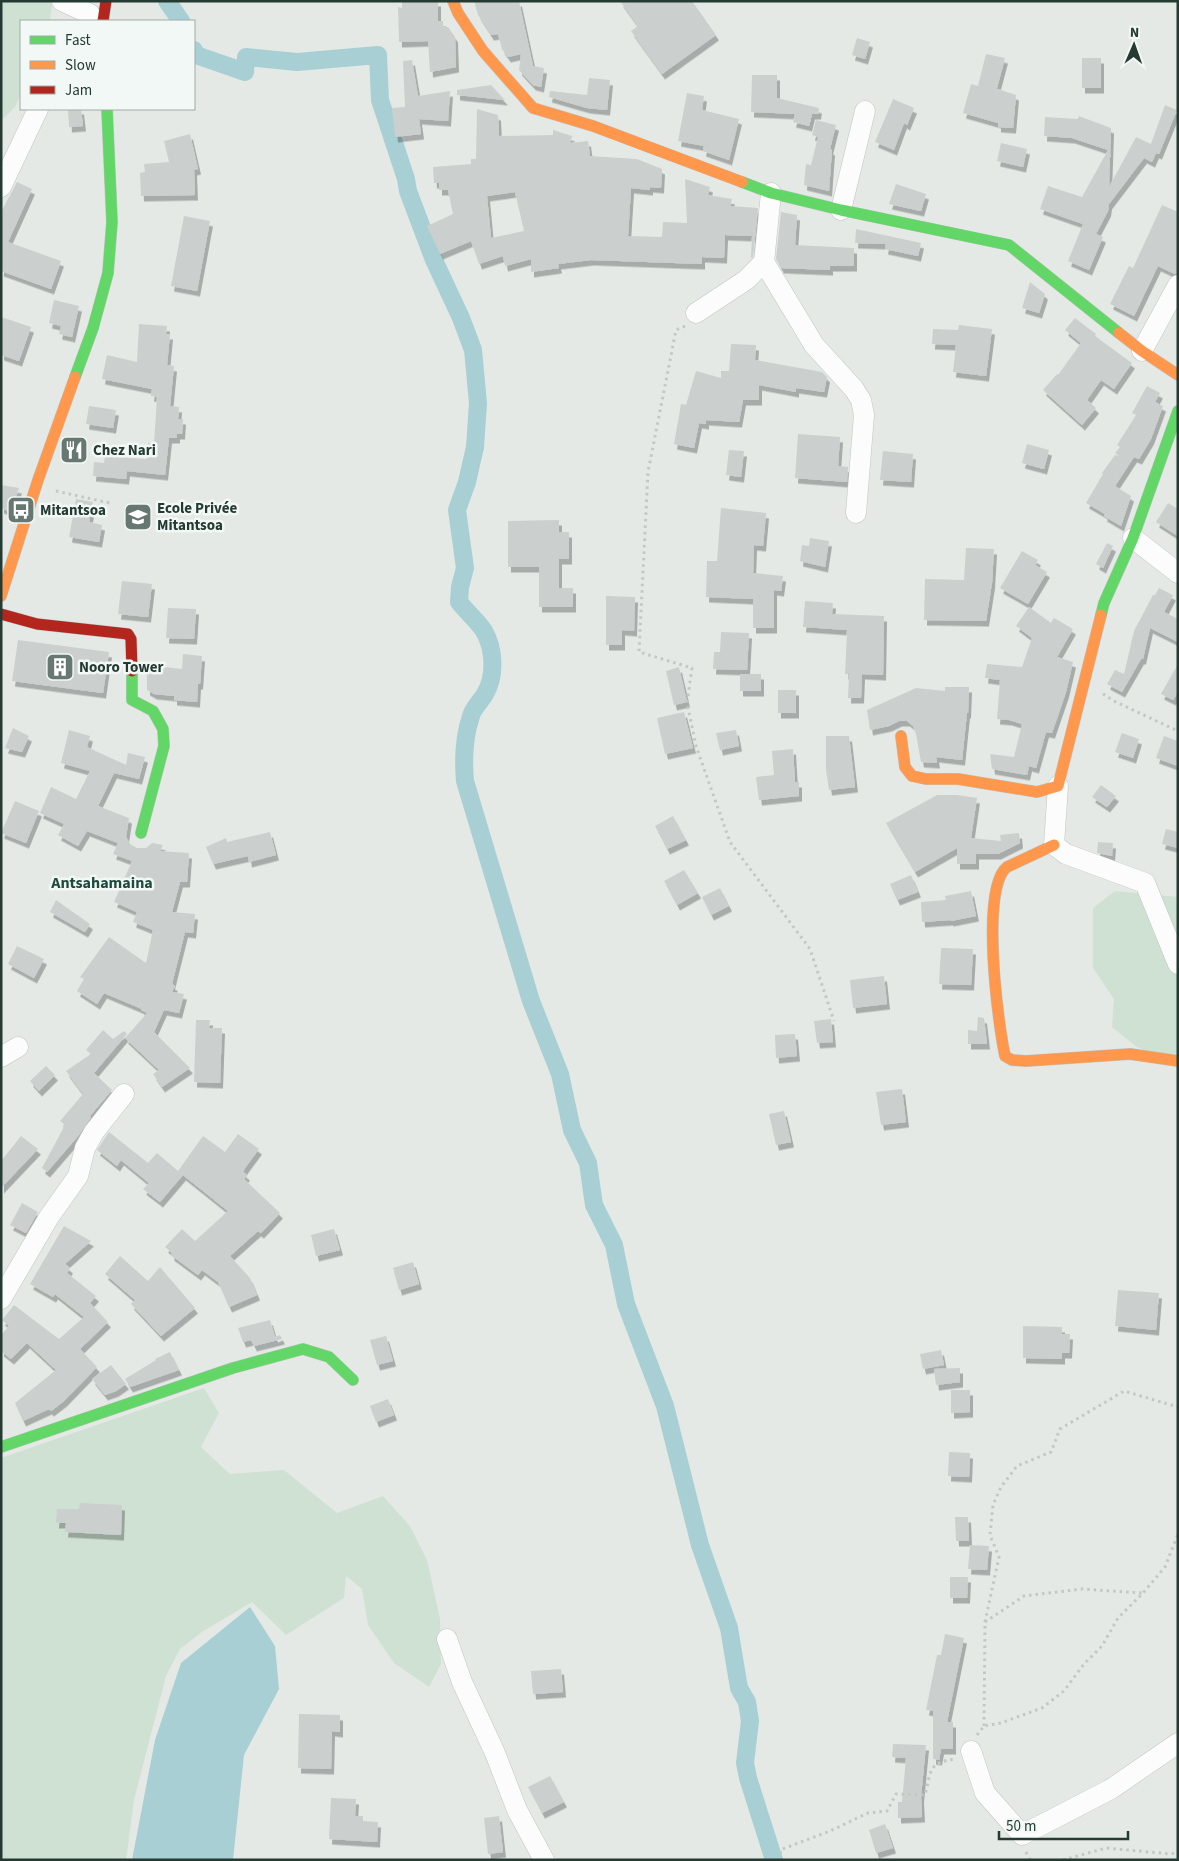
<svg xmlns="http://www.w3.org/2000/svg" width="1179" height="1861" viewBox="0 0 1179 1861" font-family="'Source Sans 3',sans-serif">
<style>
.green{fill:#cfe1d3}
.water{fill:#a8cfd3}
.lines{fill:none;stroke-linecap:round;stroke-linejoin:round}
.canal{stroke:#a8cfd3;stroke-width:18}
.building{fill:#cbd0ce;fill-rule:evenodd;filter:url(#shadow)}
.street-casing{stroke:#c1c6c3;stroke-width:21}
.fast-casing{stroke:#c0c6c3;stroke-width:12}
.slow-casing{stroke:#c0c6c3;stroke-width:12}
.jam-casing{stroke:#c0c6c3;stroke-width:12}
.path{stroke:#c1c9c4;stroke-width:3;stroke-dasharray:2.5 4;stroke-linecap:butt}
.street{stroke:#fbfcfb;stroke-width:20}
.fast{stroke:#63d668;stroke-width:11}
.slow{stroke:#ff974d;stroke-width:11}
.jam{stroke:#b3261e;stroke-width:11}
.labels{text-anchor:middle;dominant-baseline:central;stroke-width:5;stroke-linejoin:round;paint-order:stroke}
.poi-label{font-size:15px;font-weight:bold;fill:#243a33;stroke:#f2f8f5;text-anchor:start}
.neighbourhood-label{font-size:16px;font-weight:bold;fill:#214a3e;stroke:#f2f8f5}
</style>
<defs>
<filter id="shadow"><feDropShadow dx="3" dy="5.5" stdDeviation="0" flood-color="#0004"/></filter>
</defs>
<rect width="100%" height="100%" fill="#e4e9e6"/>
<g class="green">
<polygon points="1,1 50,1 52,4 50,21 21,21 21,94 15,107 1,121"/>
<polygon points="1115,891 1178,897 1178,1066 1137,1047 1112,1027 1114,999 1093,968 1093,908"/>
<polygon points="204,1388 219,1413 201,1447 230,1474 284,1470 337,1513 383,1496 410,1526 427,1560 440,1619 441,1664 429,1687 394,1663 368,1625 362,1589 346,1576 344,1598 286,1635 252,1602 202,1632 180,1649 166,1676 134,1800 126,1860 1,1860 1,1458"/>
</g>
<polygon class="water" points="250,1607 275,1646 279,1689 244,1755 233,1860 132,1860 155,1740 181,1663"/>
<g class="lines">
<g class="canal">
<polyline points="167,1 181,21"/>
<path d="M194,50L196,55L245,72L246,57L297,62L378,55L380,100L406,179L408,191L434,260L461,318L473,350L478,403L475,447L467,482L457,510L465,568L460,587L459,602C466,611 480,624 484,631C494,648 496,676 485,694C481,701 473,708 471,716C464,737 463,759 465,781L531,1001L560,1074L572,1130L588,1163L594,1205L614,1245L626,1304L665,1406L700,1545L729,1628L739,1688L747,1702L750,1721L745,1763L748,1778L774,1860"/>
</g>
</g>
<g class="building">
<polygon points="402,1 438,1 438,21 443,21 443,27 448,27 455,37 456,67 430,72 428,41 399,42 398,7 402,8"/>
<polygon points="474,1 519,1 533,66 544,68 541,87 533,85 519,70 521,54 508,57 502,49 498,34 491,35 478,15"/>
<polygon points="620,1 692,1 716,35 662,74 631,31 638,26"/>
<polygon points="857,38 870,42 865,59 852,55"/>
<polygon points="986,54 1005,58 997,88 995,88 1016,95 1013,128 998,127 998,123 963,113 971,84 978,86"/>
<rect x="1082" y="58" width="19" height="30"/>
<polygon points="412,60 418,96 450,91 448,121 419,119 421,134 395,137 392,108 405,107 403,61"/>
<polygon points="752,75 777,75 777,98 819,108 818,114 812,114 809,126 793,122 795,114 751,112"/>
<polygon points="589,78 610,80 607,110 587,108 549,97 550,91 587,95"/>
<polygon points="491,85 505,100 457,95 457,90"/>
<polygon points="687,93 704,96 702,110 739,119 729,160 703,151 704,146 678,141"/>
<polygon points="893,99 914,108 907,125 904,123 894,150 875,142"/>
<polygon points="1165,105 1177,110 1159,154 1156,153 1152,162 1144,158 1109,204 1108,211 1096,234 1103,237 1089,270 1068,261 1083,224 1040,209 1048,186 1082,197 1108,150 1072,138 1044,136 1045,117 1078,119 1079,116 1111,128 1109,187 1136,137 1151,144"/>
<polygon points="68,109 81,109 83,126 69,127"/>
<path d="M477,109L498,115L499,136L553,135V130L572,136L570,143L588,141L590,156L637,159L662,169L661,188L650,187V190L631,188L628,236L662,237L663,222L687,223L685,179L710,187L708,195L732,199L730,206L758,208L753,257L751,258L752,236L725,235L724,258L702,257V264L591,260L558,264L559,268L531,272V259L505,266L503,256L479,264L471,241L440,254L427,226L453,214L448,190H439V183H434L433,167L471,164V159H476ZM515,192L524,231L491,238L487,196Z"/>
<polygon points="816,120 836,125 830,149 832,150 829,191 804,185 806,164 811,165 818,137 812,135"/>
<polygon points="190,134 198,169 194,170 195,195 141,196 140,173 145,172 144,164 169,162 164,141"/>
<polygon points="1001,143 1027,149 1023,167 997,161"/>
<polygon points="17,182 32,189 8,242 61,261 51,289 1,271 1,212"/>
<polygon points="896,184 926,194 921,211 889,204"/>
<polygon points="1162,205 1178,212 1178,273 1175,274 1158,266 1134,316 1110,304 1129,266 1133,268"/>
<polygon points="781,212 797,215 795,245 854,248 854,266 830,266 830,270 781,268 776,259"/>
<polygon points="184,216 210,221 197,291 171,286"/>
<polygon points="856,229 921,243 918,256 885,249 886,244 855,243"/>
<polygon points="1030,282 1045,294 1039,313 1022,308"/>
<polygon points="54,300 79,306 72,337 59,334 61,326 49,323"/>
<polygon points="1,317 31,327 19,361 1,355"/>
<polygon points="1075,318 1096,334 1095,336 1132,363 1114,389 1101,380 1087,400 1096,408 1082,425 1043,390 1057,374 1058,375 1081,343 1065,330"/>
<polygon points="139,324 167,326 166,334 170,334 167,365 174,366 170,406 179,407 178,419 183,419 182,434 177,434 177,438 169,438 165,475 127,471 126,479 93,476 94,462 104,463 105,456 147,459 148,443 154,444 157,397 151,396 152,389 102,379 107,355 137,362"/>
<polygon points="959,325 992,329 986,376 953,372 956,345 932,344 933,329 958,330"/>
<polygon points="731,344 756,345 755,360 822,372 827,377 824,392 796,388 796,392 759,385 759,400 743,400 739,422 706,420 706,424 699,423 694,448 674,444 681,404 686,405 696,371 721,378 721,371 729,371"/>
<polygon points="1147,386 1160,393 1155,402 1163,406 1151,439 1139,459 1134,457 1115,486 1131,496 1121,526 1104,516 1105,514 1086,503 1103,474 1102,473 1115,455 1119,456 1115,453 1120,447 1117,445 1136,415 1132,413"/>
<polygon points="89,406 116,410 113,428 86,424"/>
<polygon points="798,434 840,437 838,466 848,467 847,482 795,478"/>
<polygon points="1027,444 1049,450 1044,469 1022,463"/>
<polygon points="729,450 744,451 741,477 726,475"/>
<polygon points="883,451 913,454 911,482 880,480"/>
<polygon points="1,485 19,488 11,512 1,508"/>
<polygon points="76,499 93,502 89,522 102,525 99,542 69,537"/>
<polygon points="1168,503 1178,509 1178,536 1156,522"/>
<polygon points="721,508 766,513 763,546 754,545 753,573 783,576 781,591 774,590 774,628 753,628 753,599 706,597 707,561 717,561"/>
<polygon points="559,520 559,532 569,532 569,559 559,559 559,588 573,588 573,607 539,607 539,567 508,567 508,521"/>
<polygon points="810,538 829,541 825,567 800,561 802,545 809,546"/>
<polygon points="1107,543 1113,546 1103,568 1096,564"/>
<polygon points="966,548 994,549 992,583 986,621 924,620 925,579 964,580"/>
<polygon points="1022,551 1038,560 1035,565 1047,572 1028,604 1000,588"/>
<polygon points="122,581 152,584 148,617 118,614"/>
<polygon points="1159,588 1173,595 1164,612 1178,619 1178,642 1150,628 1143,659 1141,659 1122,692 1107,684 1115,670 1124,674 1134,631 1153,595 1155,595"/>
<polygon points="606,596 635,597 634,631 622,630 622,645 606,645"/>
<polygon points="805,601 833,603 832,614 884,616 883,675 862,674 861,698 848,698 849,674 845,674 847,630 803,627"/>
<polygon points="1029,607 1051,623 1054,618 1073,629 1057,657 1073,662 1066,692 1052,733 1046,732 1036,768 1029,766 1027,775 992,769 990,754 1014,757 1022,724 1009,720 997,719 1000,680 985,678 987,664 1022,667 1032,638 1016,626"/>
<polygon points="168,608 196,609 194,639 166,638"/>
<polygon points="721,632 749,633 747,670 713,669 714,652 720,652"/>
<polygon points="18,640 109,652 103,693 12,681"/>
<polygon points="183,654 202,656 200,684 198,684 197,702 174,700 174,696 154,694 147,690 147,665 182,669"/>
<polygon points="1178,664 1178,692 1173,700 1161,694"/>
<polygon points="679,667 687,702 674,705 666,671"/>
<rect x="740" y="674" width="21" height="17"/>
<polygon points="945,687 969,687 968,713 967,713 962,760 936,757 937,763 921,762 916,734 913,726 907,721 899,721 889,726 870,730 867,710 916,688 945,691"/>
<rect x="778" y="690" width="18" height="23"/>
<polygon points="684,712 693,748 665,754 657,718"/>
<polygon points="13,728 29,736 22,752 5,748"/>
<polygon points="69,730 90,736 87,747 126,765 128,753 145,757 139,779 114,773 98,806 129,818 126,837 130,844 137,848 146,848 152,843 163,845 160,851 189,853 187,882 180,882 172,912 195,914 193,933 185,932 172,984 175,986 172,992 184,994 179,1013 164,1010 154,1032 190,1068 162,1087 153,1074 159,1070 125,1038 147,1013 141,1010 142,1009 104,993 97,1004 77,991 84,979 80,977 109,937 146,963 153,930 133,922 137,912 114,902 132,861 113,854 118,843 87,831 78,846 58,835 64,824 40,813 51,787 76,799 90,771 61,763"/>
<polygon points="736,730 739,746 720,750 716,733"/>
<polygon points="1122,733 1139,739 1133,758 1115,752"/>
<polygon points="826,736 849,736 855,787 829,790 826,770"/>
<polygon points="1164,736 1178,741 1178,766 1156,758"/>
<polygon points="793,749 795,782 799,782 799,796 759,800 756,777 774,775 772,751"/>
<polygon points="1101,785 1116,796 1107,807 1092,797"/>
<polygon points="937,795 957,795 977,798 971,838 1001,841 1000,835 1019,833 1020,843 998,854 976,854 976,864 957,864 957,848 915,872 886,823"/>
<polygon points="15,801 39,811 26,843 1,833"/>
<polygon points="673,816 686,840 667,849 655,826"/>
<polygon points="1166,829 1178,832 1178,848 1162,844"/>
<polygon points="270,832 276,855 249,862 248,856 213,864 206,847 226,838 227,842"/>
<polygon points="1098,842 1113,843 1112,856 1097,853"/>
<polygon points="684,870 698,893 677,905 664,881"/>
<polygon points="911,875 918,892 897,900 890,884"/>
<polygon points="720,888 729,906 711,915 702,897"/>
<polygon points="971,891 976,916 951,921 950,920 922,922 921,902 946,900 945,896"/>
<polygon points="56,900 90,924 85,932 50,912"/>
<polygon points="17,946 44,959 34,978 8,964"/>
<polygon points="941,948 973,949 971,985 939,984"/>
<polygon points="884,976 887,1004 853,1008 850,980"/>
<polygon points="978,1017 984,1018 987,1044 968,1044 968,1030 977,1031"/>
<polygon points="831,1019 833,1042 817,1043 814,1021"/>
<polygon points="196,1020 210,1020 209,1028 222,1028 220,1083 194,1082"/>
<polygon points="103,1030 113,1039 124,1031 127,1034 94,1073 112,1090 90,1116 91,1117 79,1135 47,1172 42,1168 65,1125 60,1121 83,1094 66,1071 91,1054 86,1050"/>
<polygon points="795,1034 797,1056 776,1058 775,1035"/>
<polygon points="46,1066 55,1075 39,1091 30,1081"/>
<polygon points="902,1089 906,1122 881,1125 876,1092"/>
<polygon points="784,1111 791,1142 776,1145 769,1114"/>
<polygon points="109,1132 148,1163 157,1153 178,1171 203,1136 225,1152 238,1134 259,1149 245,1168 243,1172 247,1175 244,1179 280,1213 261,1233 258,1231 230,1256 250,1278 257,1295 229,1307 218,1282 202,1270 198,1275 171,1255 172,1253 165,1247 182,1229 195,1241 228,1211 183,1175 160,1202 143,1189 149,1183 121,1160 117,1166 97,1150"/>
<polygon points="21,1136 38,1149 1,1188 1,1161"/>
<polygon points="22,1203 38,1212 26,1233 10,1225"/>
<polygon points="64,1226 91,1241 65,1264 70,1268 67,1273 96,1296 90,1303 108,1322 80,1349 97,1367 64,1401 51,1411 49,1409 23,1421 15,1403 56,1370 27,1343 11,1359 1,1351 1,1335 9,1326 2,1320 14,1305 59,1339 84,1317 55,1294 53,1297 30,1284"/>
<polygon points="334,1229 340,1250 316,1256 311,1235"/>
<polygon points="120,1256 148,1281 160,1267 195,1308 161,1336 131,1304 135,1300 105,1274"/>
<polygon points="413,1262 419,1284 399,1290 393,1268"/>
<polygon points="1118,1290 1159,1293 1156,1330 1115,1326"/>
<polygon points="270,1320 275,1337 280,1335 282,1339 254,1346 251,1340 243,1342 238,1328"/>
<polygon points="1023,1326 1062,1327 1062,1334 1070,1334 1069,1353 1062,1353 1062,1359 1023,1358"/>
<polygon points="386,1336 393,1361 377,1365 370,1340"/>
<polygon points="941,1350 944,1365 923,1369 920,1354"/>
<polygon points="170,1352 179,1370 130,1387 125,1379 156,1360 155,1359"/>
<polygon points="111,1365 126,1384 116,1391 105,1395 92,1379"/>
<polygon points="960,1368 960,1382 936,1385 934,1369"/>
<polygon points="951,1390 970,1390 970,1412 951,1413"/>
<polygon points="388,1399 394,1415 376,1422 370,1406"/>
<polygon points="949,1452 970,1453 969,1477 948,1476"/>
<polygon points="80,1503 122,1505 121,1535 65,1532 66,1523 56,1523 57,1509 79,1509"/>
<polygon points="955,1517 968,1517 969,1541 956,1541"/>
<polygon points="970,1545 989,1546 987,1570 968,1569"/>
<polygon points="950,1577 968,1577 967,1598 950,1598"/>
<polygon points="945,1634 964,1638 947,1722 953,1722 953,1749 941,1749 939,1760 933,1759 933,1711 926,1710 937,1655 941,1655"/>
<polygon points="561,1669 563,1692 533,1694 531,1671"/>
<polygon points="299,1714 340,1715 340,1732 332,1731 331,1769 298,1768"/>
<polygon points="893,1744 926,1745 921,1797 922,1817 898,1818 898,1802 902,1802 906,1758 892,1757"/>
<polygon points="550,1776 564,1802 542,1813 528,1787"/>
<polygon points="331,1798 356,1799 355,1816 363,1816 363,1821 378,1822 377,1842 329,1839"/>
<polygon points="499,1816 503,1852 488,1854 484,1818"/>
<polygon points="885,1824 893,1848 876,1853 869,1830"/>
</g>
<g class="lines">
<defs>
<g id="street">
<polyline points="62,1 90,14"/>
<polyline points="1,187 38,109"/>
<polyline points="841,210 865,111"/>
<polyline points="764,262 814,345 854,389 861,400 864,415 856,513"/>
<polyline points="696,313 746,280 764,262 771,193"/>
<polyline points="1142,351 1178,285"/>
<polyline points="1133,538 1178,573"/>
<polyline points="1058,786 1054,845 1066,854 1145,883 1178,964"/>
<polyline points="1,1057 18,1047"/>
<polyline points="1,1299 49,1217 78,1176 85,1148 94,1132 124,1094"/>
<polyline points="447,1639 462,1682 495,1753 517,1810 544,1860"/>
<polyline points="971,1751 985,1793 1022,1835 1111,1789 1178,1743"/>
</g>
<g id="fast">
<polyline points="742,182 771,193 841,210 1009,245 1119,333"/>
<polyline points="75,377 93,328 108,273 112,222 107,109"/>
<polyline points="1101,615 1104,603 1133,538 1178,411"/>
<polyline points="132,671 132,700 153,711 163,729 164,746 141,833"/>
<polyline points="1,1447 233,1368 303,1349 329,1357 353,1380"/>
</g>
<g id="slow">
<polyline points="453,1 458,13 483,51 533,108 593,126 742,182"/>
<polyline points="1119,333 1142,351 1178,375"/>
<polyline points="1,596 38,480 75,377"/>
<polyline points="901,736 905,767 912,776 926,779 958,779 1037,792 1058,786 1101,615"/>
<path d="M1054,845L1007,867C980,888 998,1023 1005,1056L1012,1060L1026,1061L1130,1054L1178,1061"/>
</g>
<g id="jam">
<polyline points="103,21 106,1"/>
<polyline points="1,614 37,624 128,634 131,639 132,671"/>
</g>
</defs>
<use href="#street" class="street-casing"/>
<use href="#fast" class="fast-casing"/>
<use href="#slow" class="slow-casing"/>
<use href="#jam" class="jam-casing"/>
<g class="path">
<polyline points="685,326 676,330 648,472 639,652 692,668 687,703 696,746 730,842 810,949 834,1021"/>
<polyline points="56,491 110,503"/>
<polyline points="1103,694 1114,701 1178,731"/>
<polyline points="985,1622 999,1557 990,1535 993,1505 1001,1487 1017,1466 1051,1452 1060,1429 1124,1391 1178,1407"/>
<polyline points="984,1726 985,1622 1024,1596 1082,1589 1142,1593"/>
<polyline points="977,1735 984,1726 1001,1723 1042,1708 1064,1691 1084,1664 1102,1646 1118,1618 1143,1593 1165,1567 1178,1534"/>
<polyline points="1026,1852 1030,1860"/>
<path d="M781,1860L780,1850L830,1831L868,1813L887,1811L896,1794L925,1795C931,1771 928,1762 956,1759"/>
<polyline points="1063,1860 1106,1848 1171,1854 1178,1852"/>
</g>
<use href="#street" class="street"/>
<use href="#fast" class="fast"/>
<use href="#slow" class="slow"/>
<use href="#jam" class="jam"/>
</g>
<defs>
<symbol id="restaurant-square" viewBox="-11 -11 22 22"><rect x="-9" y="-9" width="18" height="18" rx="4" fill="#677772" stroke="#f2f8f5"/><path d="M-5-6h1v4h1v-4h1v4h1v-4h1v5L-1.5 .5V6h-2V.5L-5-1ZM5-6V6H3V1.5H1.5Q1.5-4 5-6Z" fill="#fff"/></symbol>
<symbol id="bus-square" viewBox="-11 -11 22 22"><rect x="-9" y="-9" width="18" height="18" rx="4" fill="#677772" stroke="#f2f8f5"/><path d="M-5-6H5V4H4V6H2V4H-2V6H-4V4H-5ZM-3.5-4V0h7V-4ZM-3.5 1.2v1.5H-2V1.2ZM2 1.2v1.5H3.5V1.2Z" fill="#fff"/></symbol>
<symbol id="school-square" viewBox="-11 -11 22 22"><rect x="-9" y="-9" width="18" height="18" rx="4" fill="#677772" stroke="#f2f8f5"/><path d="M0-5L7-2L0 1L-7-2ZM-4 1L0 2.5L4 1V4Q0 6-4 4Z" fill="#fff"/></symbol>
<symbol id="building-square" viewBox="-11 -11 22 22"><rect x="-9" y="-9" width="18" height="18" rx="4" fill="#677772" stroke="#f2f8f5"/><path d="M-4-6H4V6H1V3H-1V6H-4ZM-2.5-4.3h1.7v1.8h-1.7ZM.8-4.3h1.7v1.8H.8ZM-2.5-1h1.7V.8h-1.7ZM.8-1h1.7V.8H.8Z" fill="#fff"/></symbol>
</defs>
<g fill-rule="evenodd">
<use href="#restaurant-square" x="58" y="434" width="32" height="32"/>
<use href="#bus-square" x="5" y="494" width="32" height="32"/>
<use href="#school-square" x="122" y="501" width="32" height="32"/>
<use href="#building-square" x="44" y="651" width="32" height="32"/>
</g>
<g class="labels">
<g class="poi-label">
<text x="93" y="450">Chez Nari</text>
<text x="157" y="508">Ecole Privée<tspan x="157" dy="17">Mitantsoa</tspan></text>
<text x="40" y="510">Mitantsoa</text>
<text x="79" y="667">Nooro Tower</text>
</g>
<g class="neighbourhood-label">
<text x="102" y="883">Antsahamaina</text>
</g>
</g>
<rect width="1179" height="1861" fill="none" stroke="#243a33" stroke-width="5"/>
<rect x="20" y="20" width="175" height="90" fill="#f2f8f5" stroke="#a0aca7"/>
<rect x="30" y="36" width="25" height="8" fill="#63d668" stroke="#a0aca7"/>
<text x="65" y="45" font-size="15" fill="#243a33">Fast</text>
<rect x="30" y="61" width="25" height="8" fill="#ff974d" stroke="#a0aca7"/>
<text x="65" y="70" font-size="15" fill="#243a33">Slow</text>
<rect x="30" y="86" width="25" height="8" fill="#b3261e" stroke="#a0aca7"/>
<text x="65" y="95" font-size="15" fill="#243a33">Jam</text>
<g transform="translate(1134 45) rotate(2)" stroke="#f2f8f5" stroke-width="4" paint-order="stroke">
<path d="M0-4L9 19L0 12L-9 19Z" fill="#243a33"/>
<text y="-8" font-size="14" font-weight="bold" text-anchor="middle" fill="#243a33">N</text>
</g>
<path d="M999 1831v8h129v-8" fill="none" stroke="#243a33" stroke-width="2.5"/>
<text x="1006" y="1831" font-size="15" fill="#243a33" stroke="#f2f8f5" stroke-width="4" paint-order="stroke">50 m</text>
</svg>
